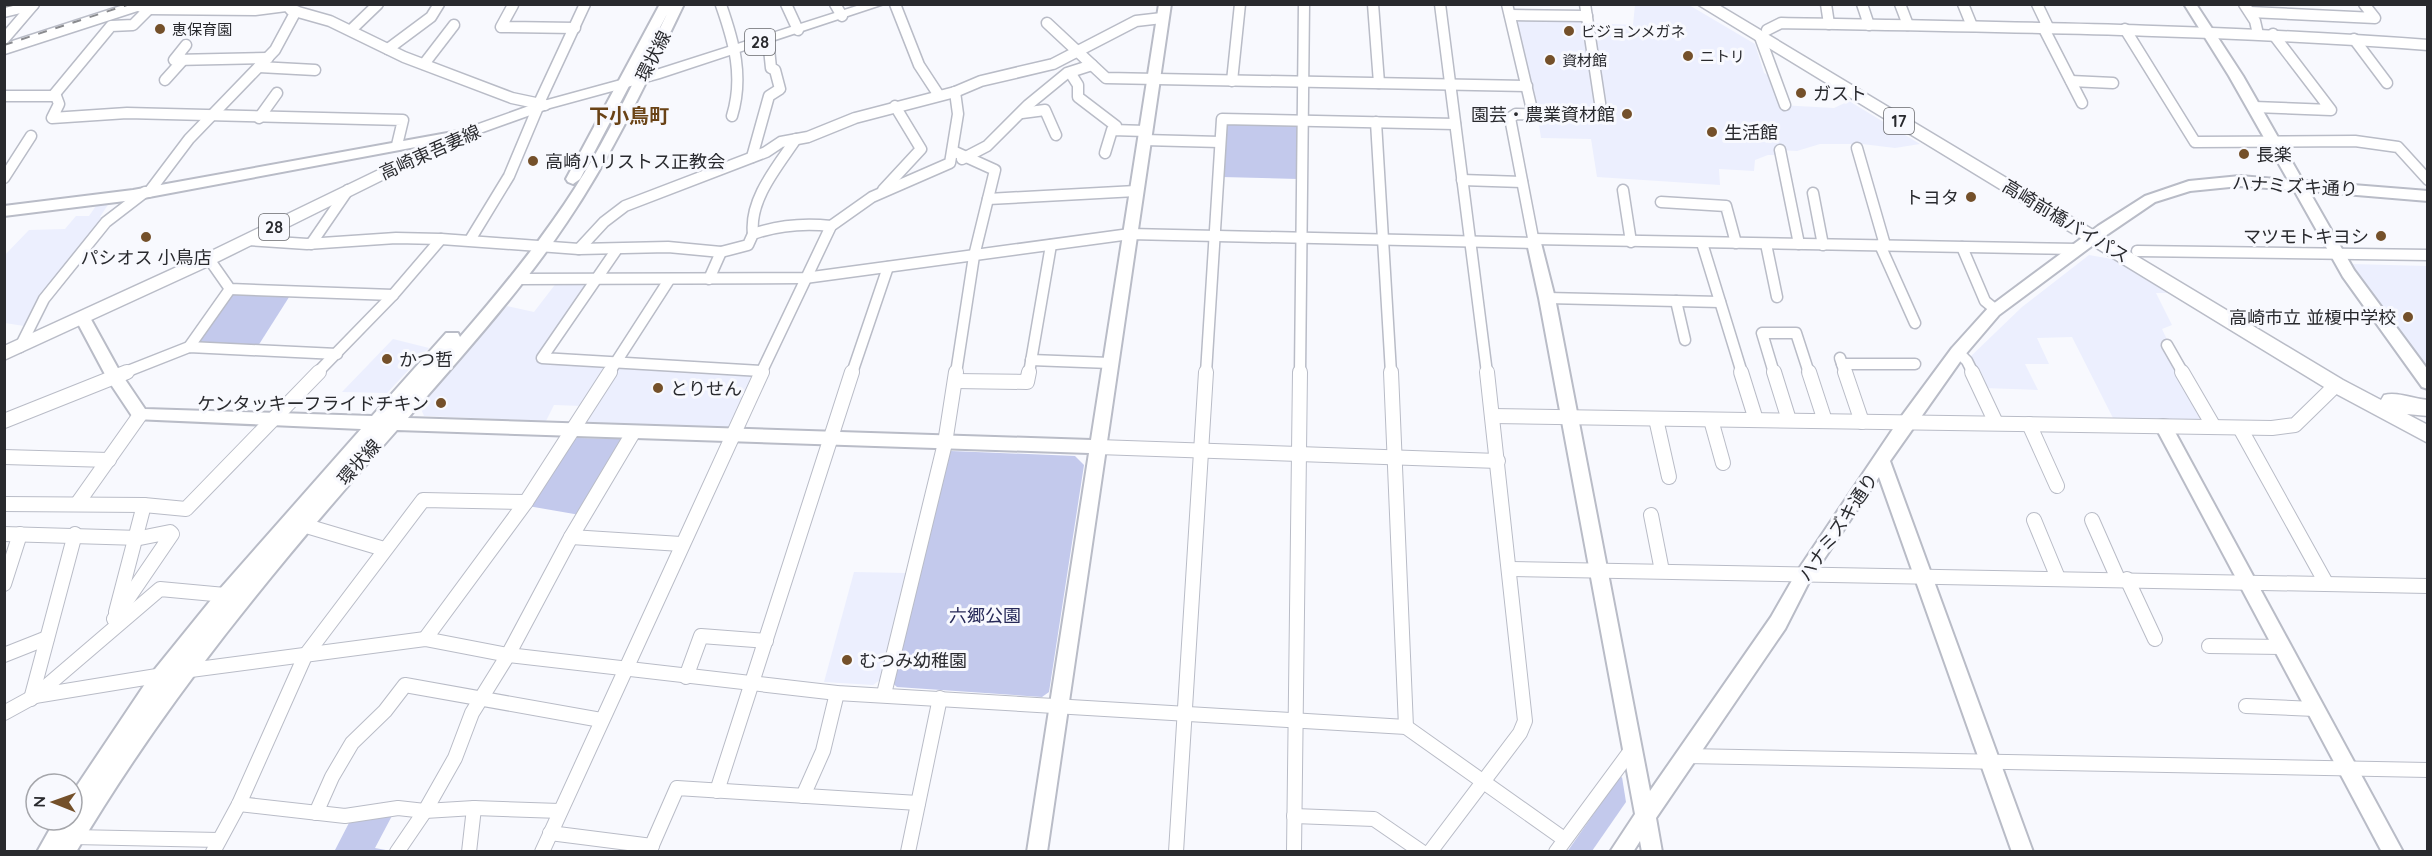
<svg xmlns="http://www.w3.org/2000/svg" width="2432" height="856" viewBox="0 0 2432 856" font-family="Quicksand,'Noto Sans JP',sans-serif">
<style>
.built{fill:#eceffe}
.green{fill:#c3c9ec}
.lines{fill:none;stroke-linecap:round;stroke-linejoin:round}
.stream{stroke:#7c809a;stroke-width:2}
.street-far1-casing{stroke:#b9bcc7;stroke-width:13}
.street-casing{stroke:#b9bcc7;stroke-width:16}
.secondary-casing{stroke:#b9bcc7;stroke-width:4}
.primary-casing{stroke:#b9bcc7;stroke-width:3}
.highway-casing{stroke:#b9bcc7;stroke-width:3}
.street-far1{stroke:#fff;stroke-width:10}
.street{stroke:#fff;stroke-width:14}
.secondary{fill:#fff;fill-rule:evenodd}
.primary{fill:#fff;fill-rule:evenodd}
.highway{fill:#fff;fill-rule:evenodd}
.rail{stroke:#8a8b8f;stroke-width:2;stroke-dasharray:9 9;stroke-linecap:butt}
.poi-dot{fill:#74502a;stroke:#f8f9fe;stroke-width:2}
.labels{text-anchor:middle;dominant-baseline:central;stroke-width:6;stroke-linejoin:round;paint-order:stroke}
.far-poi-label{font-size:15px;fill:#292a2e;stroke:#f8f9fe;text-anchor:start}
.shield{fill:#f8f9fe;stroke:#67686c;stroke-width:1.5}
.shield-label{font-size:16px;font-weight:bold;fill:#292a2e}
.street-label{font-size:18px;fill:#292a2e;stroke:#f8f9fe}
.poi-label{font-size:18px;fill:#292a2e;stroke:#f8f9fe;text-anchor:start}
.park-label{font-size:18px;fill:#262958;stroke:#f8f9fe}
.neighbourhood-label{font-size:20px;font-weight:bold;fill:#6a4316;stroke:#f8f9fe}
</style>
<rect width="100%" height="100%" fill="#f8f9fe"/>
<g class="built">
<polygon points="1635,5 1689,5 1755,44 1764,73 1771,77 1780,105 1834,108 1849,101 1920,144 1895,148 1862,144 1820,144 1797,151 1776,150 1777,155 1768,155 1755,160 1754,171 1719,169 1720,185 1597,177 1591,139 1541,138 1538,118 1606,119 1593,23 1633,25"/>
<polygon points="1513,18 1585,19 1597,110 1593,114 1536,111"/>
<polygon points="111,200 100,217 109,218 35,305 24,326 5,323 4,256 29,230 65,229 76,216 89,216 98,203"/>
<polygon points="2089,255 2112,259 2168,293 2156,293 2172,325 2162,329 2206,421 2114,420 2072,337 2037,338 2049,364 2025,364 2038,390 1983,388 1969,358 2022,307"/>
<polygon points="2352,264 2427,266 2427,368 2425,368"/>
<polygon points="557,282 590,282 536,357 540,363 604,366 607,369 582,406 554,405 546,421 424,416 421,409 423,401 507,306 534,312"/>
<polygon points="393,339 429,348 387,393 342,392"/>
<polygon points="622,367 752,373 756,377 732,426 725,428 587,423 584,419 616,370"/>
<polygon points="854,572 906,573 880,680 873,685 824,682"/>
</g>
<g class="green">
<polygon points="1225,124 1298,125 1298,179 1222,177"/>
<polygon points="236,292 291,294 258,346 199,344 198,341 229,295"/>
<polygon points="577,438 622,439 580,515 528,506 569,442"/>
<polygon points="951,451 1075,456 1084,465 1049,692 1042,697 897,687 891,682 946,457"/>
<polygon points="1622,777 1626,802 1592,851 1567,852 1618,779"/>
<polygon points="394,812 375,848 391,851 334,852 351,819"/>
</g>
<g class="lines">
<polyline class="stream" points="16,33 40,4"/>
<defs>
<g id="street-far1">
<polyline points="286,4 291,10 330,21 404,57 512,98 545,105"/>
<polyline points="786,4 798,30"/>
<polyline points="835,4 842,16"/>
<polyline points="895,4 919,65 938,94"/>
<polyline points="1373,4 1379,83"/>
<polyline points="1440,4 1487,373"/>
<polyline points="1507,4 1533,114"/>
<polyline points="1826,4 1829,24"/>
<polyline points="1862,4 1869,25"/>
<polyline points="1900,4 1908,25"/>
<polyline points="1963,4 1972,26"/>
<polyline points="2037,4 2048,27"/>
<polyline points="2244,4 2255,21 2258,34"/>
<polyline points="513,5 501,27 575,28"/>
<path d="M721,5C734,42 744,77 732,116"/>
<polyline points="139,6 147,9 255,10 286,6"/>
<polyline points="4,12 33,5"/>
<polyline points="2250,12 2375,18 2364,4"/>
<polyline points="1510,15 1587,16"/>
<polyline points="1047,23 1106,78 1527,86"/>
<polyline points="2043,27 2082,103"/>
<polyline points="2125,29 2195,142 2355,141 2398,147 2428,180"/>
<polyline points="351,30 378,4"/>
<path d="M1767,30L1781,23C1997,27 2213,29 2428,45"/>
<polyline points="1760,37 1785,105"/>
<polyline points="4,39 34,4"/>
<polyline points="2354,39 2387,83"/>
<polyline points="186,45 174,60 268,58"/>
<polyline points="4,49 143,4"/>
<polyline points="388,49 431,17 439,4"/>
<polyline points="424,64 454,25"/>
<polyline points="259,67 315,70"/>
<polyline points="1071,74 1078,85 1078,97 1116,126 1115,130"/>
<polyline points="165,80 183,60"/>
<polyline points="1232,81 1240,4"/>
<polyline points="2071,81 2113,83"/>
<polyline points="4,96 56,96 59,104 52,118 127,113 403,120 397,145"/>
<polyline points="53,96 111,26 133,25 149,9"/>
<polyline points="539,103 585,4"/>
<polyline points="2254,107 2331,110 2273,34"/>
<polyline points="1022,113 1045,110 1056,135"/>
<polyline points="259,118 277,93"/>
<polyline points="1376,122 1391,373"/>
<polyline points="1144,140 1220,142"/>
<polyline points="1857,148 1885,245"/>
<polyline points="1780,150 1799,244"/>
<polyline points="953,151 995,170 974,256 956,373"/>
<polyline points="1105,153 1112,130 1146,131"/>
<polyline points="752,157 769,96 780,89 775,70 771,68 768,39"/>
<polyline points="962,159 987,146 1028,105 1067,73 1092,65"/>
<polyline points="4,178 31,136"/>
<polyline points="1462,180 1522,182"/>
<polyline points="883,190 921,149 895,106"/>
<polyline points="1623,190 1631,242"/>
<polyline points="149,192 189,139 275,50 296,11"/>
<polyline points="1813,193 1823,245"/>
<polyline points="988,199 1136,191"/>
<polyline points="1661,202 1726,206 1736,243"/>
<path d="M753,234C749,199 778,166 796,139"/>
<polyline points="1533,239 2078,249"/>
<path d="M248,240L307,244L396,238L441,239L579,249L668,247L721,252L748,245L753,234C779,225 804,223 831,226"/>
<polyline points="470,240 509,176 538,107"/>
<polyline points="1702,243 1742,373"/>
<polyline points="311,244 348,190"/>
<polyline points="1766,244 1777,297"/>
<polyline points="1880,245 1915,323"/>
<polyline points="1962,247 1985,301 1996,310"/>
<polyline points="579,249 604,222 625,206 766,152 781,142 808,137 855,118 955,92 981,81 1053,64 1136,21 1162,18"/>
<polyline points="617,249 542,358 761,371"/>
<polyline points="2137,251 2428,255"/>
<polyline points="209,259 230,289 393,295"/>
<polyline points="517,279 805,278 1130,234 1534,243 1510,118 1516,114 1602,116 1585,4"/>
<polyline points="709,279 721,252"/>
<polyline points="1547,298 1720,302"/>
<polyline points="1676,301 1685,340"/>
<polyline points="2167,345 2183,373"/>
<polyline points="20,347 44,299 106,222 145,192"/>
<polyline points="189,347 230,289"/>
<polyline points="1958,352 1967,361 1973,373"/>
<polyline points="1840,358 1845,373"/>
<polyline points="1031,360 1110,363"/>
<polyline points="1842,364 1915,364"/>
<polyline points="123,373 189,347 337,354"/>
<polyline points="317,373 393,295 441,239"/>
<polyline points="609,373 669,280"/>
<polyline points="761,373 831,226 872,197 950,163 958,114 955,92"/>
<polyline points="852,373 888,267"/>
<polyline points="1029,373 1051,245"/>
<polyline points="1206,373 1222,119 1455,124"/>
<polyline points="1300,373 1304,4"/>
<polyline points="1774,373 1762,333 1796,333 1809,373"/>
</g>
<g id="street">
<polyline points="1391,372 1406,727"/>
<polyline points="1741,372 1756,420"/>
<polyline points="1774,372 1789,420"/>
<polyline points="1809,372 1825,421"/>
<polyline points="1845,372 1862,422"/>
<polyline points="1972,372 1996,423"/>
<polyline points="2182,372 2214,427"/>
<polyline points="955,381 1027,382 1029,372"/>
<polyline points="1492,416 2272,428 2295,425 2336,385"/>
<polyline points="1656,419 1669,477"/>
<polyline points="1711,420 1723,463"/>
<polyline points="4,421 127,372"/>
<polyline points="2029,424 2057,486"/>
<polyline points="2240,428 2326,583"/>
<polyline points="1098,447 1498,461"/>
<polyline points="4,457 109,460"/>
<polyline points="4,504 144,505 186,509 319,372"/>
<polyline points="77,504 140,415"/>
<polyline points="1651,515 1662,571"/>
<polyline points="2034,520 2058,578"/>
<polyline points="2092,520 2118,579"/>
<polyline points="303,525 384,549"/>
<polyline points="4,534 140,538 170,532 172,534 114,619"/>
<polyline points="571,537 681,544"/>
<polyline points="1510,569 2428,586"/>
<polyline points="2127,579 2155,639"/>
<polyline points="4,584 20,534"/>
<polyline points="116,612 144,505"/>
<polyline points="425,639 526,502 610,372"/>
<polyline points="2209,646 2282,647"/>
<polyline points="4,655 47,638"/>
<polyline points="183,671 425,639 508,655 837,693 1406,727 1564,839"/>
<polyline points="686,677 701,636 766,641"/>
<polyline points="884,694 945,443 956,372"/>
<polyline points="35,696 163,675"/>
<polyline points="31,699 75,534"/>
<polyline points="2246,706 2315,709"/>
<polyline points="4,713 35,696 160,589 225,595"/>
<polyline points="1685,756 2428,770"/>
<polyline points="717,791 852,372"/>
<polyline points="803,796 823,751 837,693"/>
<polyline points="239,804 345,816 398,808 425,811 474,808 560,811"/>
<polyline points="316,813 332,777 352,743 385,711 405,685 601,720"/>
<polyline points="1294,816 1374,819 1422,852"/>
<polyline points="550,833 652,846"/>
<polyline points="73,837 219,840"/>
<polyline points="213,852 239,804 305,656 423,500 526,502"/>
<polyline points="397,852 425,811 455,758 472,713 508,655 571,537 633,433"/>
<polyline points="469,852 474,808"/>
<polyline points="542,852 762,372"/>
<polyline points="649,852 677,788 918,803"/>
<polyline points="908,852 940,698"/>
<polyline points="1176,852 1206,372"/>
<polyline points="1294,852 1300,372"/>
<polyline points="1430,852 1520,733 1525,721 1487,372"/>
<polyline points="1556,852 1632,749"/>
</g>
<g id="secondary">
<path d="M660,4H684C648,79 613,154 567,222C520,292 463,355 408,418L1091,440L1159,4H1171L1047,852H1027L1089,453L397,430C279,563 167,698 76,852H37L55,820H72V793L155,669L219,590L361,429L134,419L108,380L75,318L78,314H88L120,372L145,409L372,416L446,333H458L460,337C501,290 541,241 575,188C610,133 638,73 667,14L580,179L573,184L568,182L566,179Z"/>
<polygon points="2184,4 2196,4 2243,76 2303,181 2428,191 2428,201 2309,191 2354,270 2428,370 2428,389 2422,387 2343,277 2294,190 2240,186 2190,191 2155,202 2108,234 1999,315 1964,356 1890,461 2033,852 2012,852 1879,477 1810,580 1785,629 1656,818 1662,852 1642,852 1640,841 1633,852 1610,852 1635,814 1539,298 1527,243 1529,239 1539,239 1541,243 1555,298 1650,791 1771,617 1798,570 1901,417 1952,348 1989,307 2098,226 2145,196 2189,181 2240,176 2288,180 2229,76"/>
<polygon points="464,130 471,134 469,137 133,200 4,216 4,206 133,190"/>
<polygon points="2163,420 2169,421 2403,852 2382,852 2155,426 2157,421"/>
</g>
<polygon id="primary" points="863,4 884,4 660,78 550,108 469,137 215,263 4,360 4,346 203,255 459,131 540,102 650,72"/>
<path id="highway" d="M1697,4H1717L2343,380L2381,400L2384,395C2396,391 2414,399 2428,400V416L2407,414L2428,425V443L2329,390Z"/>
</defs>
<use href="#street-far1" class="street-far1-casing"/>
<use href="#street" class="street-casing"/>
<use href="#secondary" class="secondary-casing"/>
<use href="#primary" class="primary-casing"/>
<use href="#highway" class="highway-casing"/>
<use href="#street-far1" class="street-far1"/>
<use href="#street" class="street"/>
<use href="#secondary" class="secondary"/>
<use href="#primary" class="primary"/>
<use href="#highway" class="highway"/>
<g class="rail">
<polyline points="4,7 18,4"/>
<polyline points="4,45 130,4"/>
</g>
</g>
<g class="poi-dot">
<circle cx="160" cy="29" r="6"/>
<circle cx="1569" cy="31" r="6"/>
<circle cx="1688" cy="56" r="6"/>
<circle cx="1550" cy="60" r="6"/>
<circle cx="1801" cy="93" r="6"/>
<circle cx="1627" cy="114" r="6"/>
<circle cx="1712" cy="132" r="6"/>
<circle cx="2244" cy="154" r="6"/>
<circle cx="533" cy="161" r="6"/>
<circle cx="1971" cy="197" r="6"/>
<circle cx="2381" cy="236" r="6"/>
<circle cx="146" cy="237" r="6"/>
<circle cx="2408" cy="317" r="6"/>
<circle cx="387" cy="359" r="6"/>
<circle cx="658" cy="388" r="6"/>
<circle cx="441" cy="403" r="6"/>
<circle cx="847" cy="660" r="6"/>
</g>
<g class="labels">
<g class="far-poi-label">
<text x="172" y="29">恵保育園</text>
<text x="1581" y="31">ビジョンメガネ</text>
<text x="1700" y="56">ニトリ</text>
<text x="1562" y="60">資材館</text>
</g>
<g class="shield">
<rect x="745" y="29" width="30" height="26" rx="4.5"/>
<rect x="1884" y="108" width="30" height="26" rx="4.5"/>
<rect x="259" y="214" width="30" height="26" rx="4.5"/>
</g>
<g class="shield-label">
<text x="760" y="42">28</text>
<text x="1899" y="121">17</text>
<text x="274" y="227">28</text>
</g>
<g class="street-label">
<text transform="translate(653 56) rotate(-63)">環状線</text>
<text transform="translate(430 152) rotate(-24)">高崎東吾妻線</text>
<text transform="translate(2295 186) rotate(3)">ハナミズキ通り</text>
<text transform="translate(2066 221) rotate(31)">高崎前橋バイパス</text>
<text transform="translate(359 462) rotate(-48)">環状線</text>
<text transform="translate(1838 527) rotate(-56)">ハナミズキ通り</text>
</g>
<g class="poi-label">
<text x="1813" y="93">ガスト</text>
<text x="1615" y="114" text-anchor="end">園芸・農業資材館</text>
<text x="1724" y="132">生活館</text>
<text x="2256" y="154">長楽</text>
<text x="545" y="161">高崎ハリストス正教会</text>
<text x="1959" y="197" text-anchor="end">トヨタ</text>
<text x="2369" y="236" text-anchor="end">マツモトキヨシ</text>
<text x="146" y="257" text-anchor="middle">パシオス 小鳥店</text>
<text x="2396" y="317" text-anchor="end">高崎市立 並榎中学校</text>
<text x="399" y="359">かつ哲</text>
<text x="670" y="388">とりせん</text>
<text x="429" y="403" text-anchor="end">ケンタッキーフライドチキン</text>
<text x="859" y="660">むつみ幼稚園</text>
</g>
<g class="park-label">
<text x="985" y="615">六郷公園</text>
</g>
<g class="neighbourhood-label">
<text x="629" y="115">下小鳥町</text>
</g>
</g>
<rect width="2432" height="856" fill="none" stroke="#292a2e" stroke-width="12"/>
<g transform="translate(54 802) rotate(271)"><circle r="28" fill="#f8f9fe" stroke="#a5a6ab" stroke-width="1.5"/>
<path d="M0-4.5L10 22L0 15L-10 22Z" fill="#74502a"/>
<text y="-9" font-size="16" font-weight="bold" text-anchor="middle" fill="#292a2e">N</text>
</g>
</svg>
